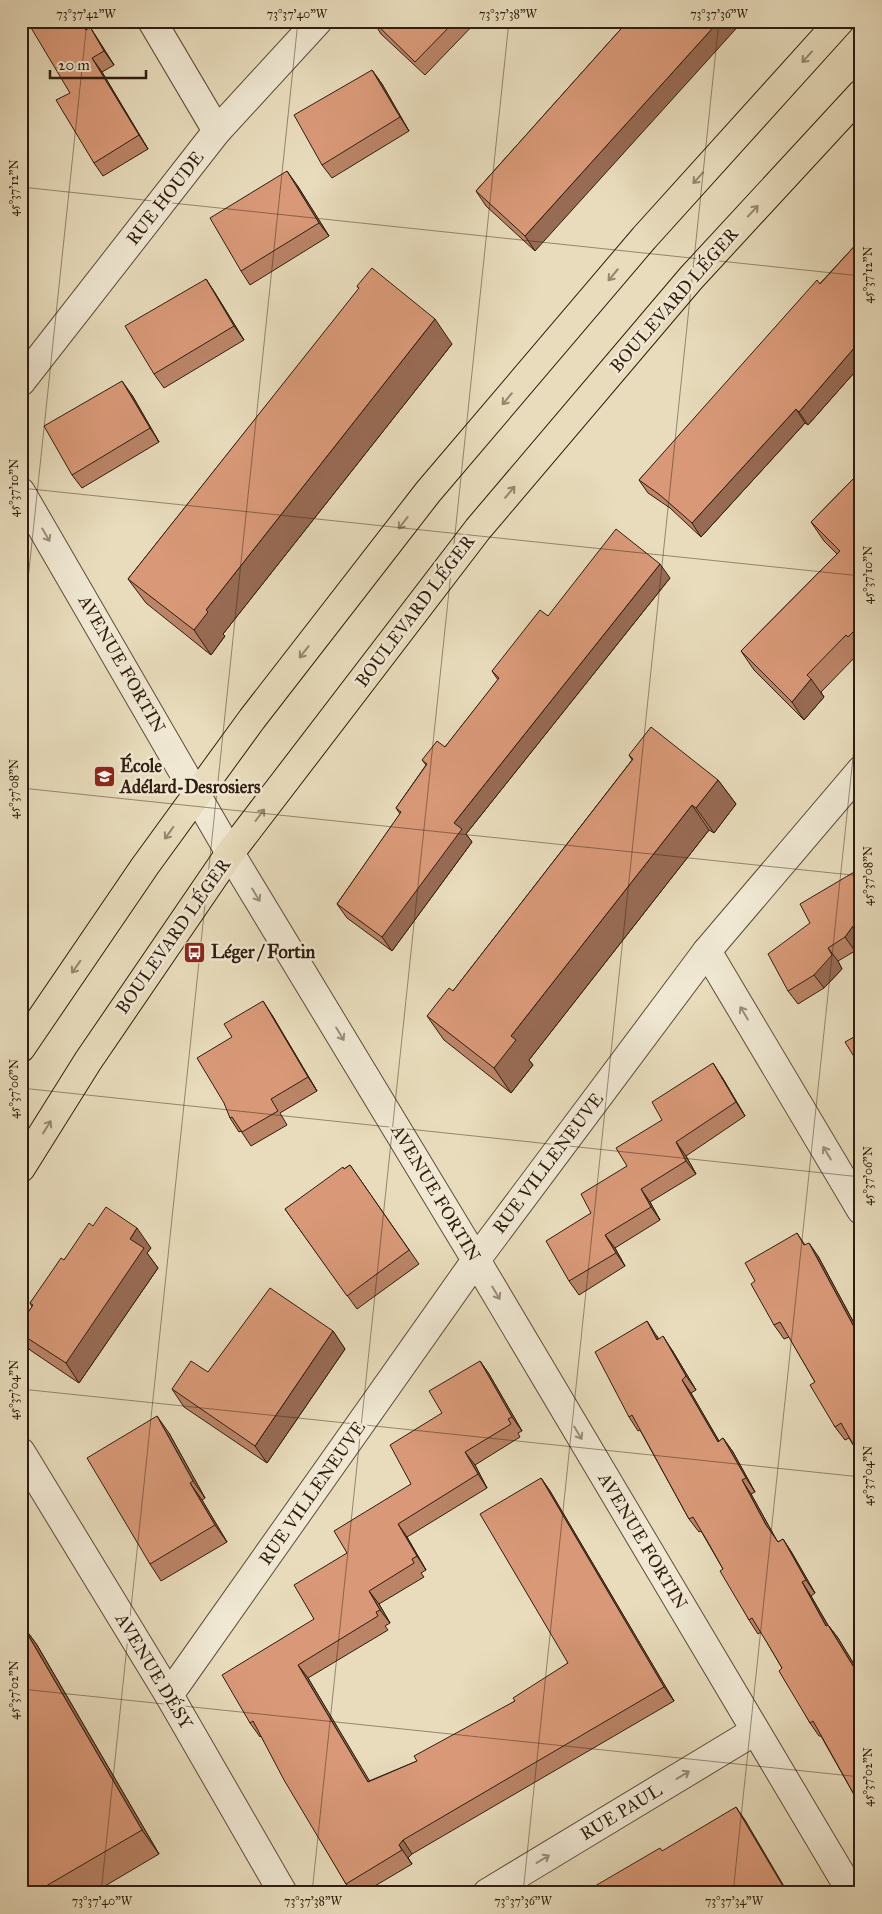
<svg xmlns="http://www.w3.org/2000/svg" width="882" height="1914" viewBox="0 0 882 1914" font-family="'IM FELL Great Primer',serif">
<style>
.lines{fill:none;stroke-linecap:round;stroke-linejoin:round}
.minor-casing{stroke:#5e4d3a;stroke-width:30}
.major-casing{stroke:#301d0e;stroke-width:30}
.minor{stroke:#f0e8d3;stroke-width:28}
.major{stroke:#e8dcbc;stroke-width:28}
.wall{fill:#bb8467;stroke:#301d0e}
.shaded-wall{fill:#986b54;stroke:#301d0e}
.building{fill:#d99978;stroke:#301d0e}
.oneway{stroke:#95866e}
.oneway2{stroke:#9a8d7a}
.ticks{fill:none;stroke:#301d0e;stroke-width:1;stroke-opacity:0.45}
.labels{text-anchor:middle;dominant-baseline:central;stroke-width:5;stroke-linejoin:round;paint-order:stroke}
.street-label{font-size:18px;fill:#301d0e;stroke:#f0e8d3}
.poi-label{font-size:18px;font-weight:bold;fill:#301d0e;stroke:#f0e8d3;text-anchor:start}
.neatline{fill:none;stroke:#301d0e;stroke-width:2}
.ticks-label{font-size:12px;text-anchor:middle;fill:#301d0e}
</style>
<rect width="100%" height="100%" fill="#e8dcbc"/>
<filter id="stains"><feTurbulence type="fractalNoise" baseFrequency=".004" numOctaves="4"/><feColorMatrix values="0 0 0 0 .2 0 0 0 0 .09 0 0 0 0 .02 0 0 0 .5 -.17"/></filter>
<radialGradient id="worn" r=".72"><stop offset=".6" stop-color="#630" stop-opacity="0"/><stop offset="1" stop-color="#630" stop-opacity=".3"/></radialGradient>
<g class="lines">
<defs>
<g id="minor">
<polyline points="152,21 217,131"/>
<polyline points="21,382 217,131 318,21"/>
<polyline points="21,492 230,853 476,1260 852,1893"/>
<polyline points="707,951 861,1210"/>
<polyline points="21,1452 169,1695 283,1893"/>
<polyline points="169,1695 476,1260 707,951 861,770"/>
<polyline points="487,1893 755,1731"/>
</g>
<g id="major">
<polyline points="21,1048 145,866 252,719 428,492 644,238 840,21"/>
<polyline points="21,1168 88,1061 230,853 478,529 691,278 861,94"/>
</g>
</defs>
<use href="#minor" class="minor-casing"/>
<use href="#major" class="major-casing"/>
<use href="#minor" class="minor"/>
<use href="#major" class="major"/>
</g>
<g class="wall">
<polygon points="82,21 87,29 90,27 114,65 102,72 148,149 103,176 94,163 70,93"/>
<polygon points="373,21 477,21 425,75 381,34"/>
<polygon points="628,21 535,251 486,206 476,191"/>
<polygon points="372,70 382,84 409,131 332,178 322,165"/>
<polygon points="297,185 329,236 250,285 241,271"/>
<polygon points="861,239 861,365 808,425 805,423 701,537 670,508 648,493 639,480"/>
<polygon points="21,265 26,273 21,276"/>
<polygon points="206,279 215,293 244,340 164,388 154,374"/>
<polygon points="357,286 452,344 223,634 225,636 211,655 146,603 128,579 359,289"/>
<polygon points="132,395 159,442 82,488 72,475"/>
<polygon points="861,471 861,655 859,653 821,692 824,697 804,720 754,670 741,651 837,554 824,541 811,522"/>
<polygon points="670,578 466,834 472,842 392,951 347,918 337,904 400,814 396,808 426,765 422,760 445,747 498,680 492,671 548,616"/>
<polygon points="629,755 718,780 736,804 714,833 709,830 529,1060 533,1065 511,1093 444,1040 427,1016 453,991 632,760"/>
<polygon points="861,868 861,943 855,951 838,961 842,969 824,988 798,1004 788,991 810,923"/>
<polygon points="272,1015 317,1091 280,1113 287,1125 251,1146 241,1131 239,1132 230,1118"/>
<polygon points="722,1077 745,1116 686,1156 696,1174 650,1202 660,1220 615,1248 625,1266 579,1295 569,1281 591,1213 662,1120"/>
<polygon points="350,1165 419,1264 357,1309 285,1209"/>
<polygon points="93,1226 151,1248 147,1253 158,1268 79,1383 30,1350 21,1337 21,1323 32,1307 30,1303 64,1260"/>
<polygon points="797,1233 805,1245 818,1256 861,1336 861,1458 849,1438 845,1440 835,1427 815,1382 789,1337 784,1339 774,1325"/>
<polygon points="333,1331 345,1349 267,1463 184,1407 172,1389 208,1372"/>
<polygon points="656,1335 659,1339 672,1350 696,1390 691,1393 719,1441 723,1438 733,1452 755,1492 751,1494 776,1539 778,1542 783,1539 792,1553 815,1593 811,1596 828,1625 838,1638 861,1676 861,1807 821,1736 819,1736 810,1723 782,1668 761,1632 758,1634 749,1620 723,1569 701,1531 699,1532 689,1519 640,1430 638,1431 629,1417"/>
<polygon points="480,1361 489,1374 522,1431 518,1433 520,1437 475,1465 487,1488 407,1537 426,1570 421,1573 424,1577 379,1604 390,1623 385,1626 388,1630 308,1678 369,1781 417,1761 515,1701 568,1663 541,1478 550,1491 674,1701 412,1854 408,1858 412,1864 363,1893 353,1893 346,1884 261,1736 260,1737 250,1723 314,1619 347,1553 411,1484 442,1413"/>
<polygon points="169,1433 205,1498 202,1500 227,1542 161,1581 150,1564"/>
<polygon points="21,1623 37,1645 159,1854 93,1893 21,1893"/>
</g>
<g class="shaded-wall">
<polygon points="719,21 743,21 535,251 525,236"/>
<polygon points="90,27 99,41 114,65 104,51"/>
<polygon points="92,58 102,72 148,149 139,135"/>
<polygon points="372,70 382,84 409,131 400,117"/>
<polygon points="287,171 297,185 329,236 319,223"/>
<polygon points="206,279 215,293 244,340 234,326"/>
<polygon points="435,319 452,344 223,634 225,636 211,655 194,630 206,610"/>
<polygon points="861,340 861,365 808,425 799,412"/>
<polygon points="122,381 132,395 159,442 150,428"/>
<polygon points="796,409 805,423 701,537 692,523"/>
<polygon points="660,564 670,578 466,834 472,842 392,951 382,937 454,823"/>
<polygon points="811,679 824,697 804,720 792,702"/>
<polygon points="718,780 736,804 714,833 696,808"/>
<polygon points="692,805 709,830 529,1060 533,1065 511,1093 494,1068 511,1036"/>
<polygon points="853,926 861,937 861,943 855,951 845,937"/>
<polygon points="828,948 838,961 842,969 824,988 814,975"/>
<polygon points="263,1001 272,1015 317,1091 308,1077"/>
<polygon points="713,1063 722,1077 745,1116 736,1102"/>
<polygon points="676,1142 686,1156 696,1174 686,1161"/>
<polygon points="641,1189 650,1202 660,1220 651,1207"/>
<polygon points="137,1228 151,1248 147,1253 158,1268 79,1383 66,1363 130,1239"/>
<polygon points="605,1235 615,1248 625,1266 616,1253"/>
<polygon points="809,1243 818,1256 861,1336 861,1340"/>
<polygon points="647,1321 656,1335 667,1353 657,1340"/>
<polygon points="333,1331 345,1349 267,1463 255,1446"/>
<polygon points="663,1336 672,1350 696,1390 686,1376"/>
<polygon points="480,1361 489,1374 522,1431 512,1417"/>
<polygon points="682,1380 691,1393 727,1455 718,1442"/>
<polygon points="157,1416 169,1433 205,1498 193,1481"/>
<polygon points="723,1438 733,1452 755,1492 746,1478"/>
<polygon points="465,1452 475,1465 487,1488 478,1474"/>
<polygon points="541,1478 550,1491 674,1701 664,1687"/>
<polygon points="742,1480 751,1494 776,1539 787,1556 766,1525"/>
<polygon points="190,1483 202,1500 227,1542 215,1525"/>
<polygon points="398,1524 407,1537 426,1570 417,1556"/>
<polygon points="783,1539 792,1553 815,1593 806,1580"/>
<polygon points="802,1582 811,1596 836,1640 826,1626"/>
<polygon points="369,1591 379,1604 390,1623 380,1610"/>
<polygon points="21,1623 37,1645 159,1854 142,1830"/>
<polygon points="828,1625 838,1638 860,1674 861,1679"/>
<polygon points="298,1665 308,1678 378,1795 368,1782"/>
<polygon points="736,1807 745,1820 788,1893 787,1893"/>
<polygon points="403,1840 412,1854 408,1858 412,1864 399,1845"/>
</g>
<g class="building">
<polygon points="27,21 81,21 86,30 90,27 104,51 92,58 139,135 94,163 56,100 70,93"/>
<polygon points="373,21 455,21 415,62"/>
<polygon points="628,21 719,21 525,236 476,191"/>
<polygon points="372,70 400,117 322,165 294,115"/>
<polygon points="287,171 319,223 241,271 210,218"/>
<polygon points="861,239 861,340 799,412 796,409 692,523 660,495 639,480 817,280 820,284"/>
<polygon points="372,268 435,319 206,610 208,612 194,630 128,579 359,288 357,286"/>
<polygon points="206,279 234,326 154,374 125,326"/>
<polygon points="122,381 150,428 72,475 44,426"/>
<polygon points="861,471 861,628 860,629 858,627 848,637 846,635 807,675 811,679 792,702 741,651 840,551 811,522"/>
<polygon points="616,529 660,564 454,823 462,829 382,937 337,904 401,812 396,808 427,764 422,760 437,741 445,747 499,678 492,671 540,610 548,616"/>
<polygon points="651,727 718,780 696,808 692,805 511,1036 516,1040 494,1068 427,1016 449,988 453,991 633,759 629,755"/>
<polygon points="861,868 861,922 853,926 845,937 828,948 832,955 814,975 788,991 768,954 810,923 800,904"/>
<polygon points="263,1001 308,1077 271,1099 278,1111 242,1132 232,1117 230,1118 224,1103 197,1058 232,1037 224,1024"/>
<polygon points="861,1033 861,1068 845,1042"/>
<polygon points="713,1063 736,1102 676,1142 686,1161 641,1189 651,1207 605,1235 616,1253 569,1281 546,1241 591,1213 581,1194 627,1166 616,1148 662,1120 652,1102"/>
<polygon points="350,1165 409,1250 347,1296 285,1209 343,1167 344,1169"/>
<polygon points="106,1207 137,1228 130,1239 144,1248 66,1363 21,1334 21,1323 33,1305 30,1303 61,1258 64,1260 89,1223 93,1226"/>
<polygon points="797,1233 804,1245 809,1243 861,1340 861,1458 841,1423 835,1427 810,1385 815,1382 780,1322 774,1325 751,1284 755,1281 745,1263"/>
<polygon points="270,1288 333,1331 255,1446 172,1389 191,1361 208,1372"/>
<polygon points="647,1321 657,1340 663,1336 686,1376 682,1380 718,1442 723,1438 746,1478 742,1480 766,1525 778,1542 783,1539 806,1580 802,1582 826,1626 828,1625 861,1679 861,1807 813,1721 810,1723 779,1671 782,1668 769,1646 752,1618 749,1620 720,1571 723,1569 709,1544 693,1517 689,1519 632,1415 629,1417 595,1352"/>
<polygon points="480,1361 512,1417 508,1419 511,1424 465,1452 478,1474 398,1524 417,1556 412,1559 414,1563 369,1591 380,1610 376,1612 378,1616 298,1665 368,1782 417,1761 414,1756 515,1701 513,1698 568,1663 480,1514 541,1478 664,1687 403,1840 399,1845 402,1850 346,1884 284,1780 253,1721 250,1723 222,1675 314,1619 294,1585 347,1553 334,1531 411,1484 390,1445 442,1413 429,1391"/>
<polygon points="157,1416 193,1481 190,1483 215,1525 150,1564 87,1458"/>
<polygon points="21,1623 142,1830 34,1893 21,1893"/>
<polygon points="736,1807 787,1893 583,1893 660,1848 662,1851"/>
</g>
<defs><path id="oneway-shaft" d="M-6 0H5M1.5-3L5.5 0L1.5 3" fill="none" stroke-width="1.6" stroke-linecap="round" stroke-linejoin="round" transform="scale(1.25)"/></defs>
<g class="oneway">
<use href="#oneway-shaft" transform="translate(807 57) rotate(132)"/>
<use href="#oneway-shaft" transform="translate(698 178) rotate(132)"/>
<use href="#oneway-shaft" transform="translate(753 211) rotate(-47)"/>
<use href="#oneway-shaft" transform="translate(613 275) rotate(130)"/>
<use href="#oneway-shaft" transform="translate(507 399) rotate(130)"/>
<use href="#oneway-shaft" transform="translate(510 492) rotate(-50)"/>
<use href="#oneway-shaft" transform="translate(403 523) rotate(128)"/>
<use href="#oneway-shaft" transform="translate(304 652) rotate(128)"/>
<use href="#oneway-shaft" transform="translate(260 815) rotate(-53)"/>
<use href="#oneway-shaft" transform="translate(169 833) rotate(126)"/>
<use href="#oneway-shaft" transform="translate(76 967) rotate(125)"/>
<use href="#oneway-shaft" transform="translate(47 1127) rotate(-58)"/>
</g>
<g class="oneway2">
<use href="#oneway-shaft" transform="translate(46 535) rotate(60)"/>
<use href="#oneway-shaft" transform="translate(256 895) rotate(59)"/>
<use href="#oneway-shaft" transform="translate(744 1013) rotate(-121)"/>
<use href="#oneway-shaft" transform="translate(340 1034) rotate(59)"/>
<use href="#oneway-shaft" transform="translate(827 1153) rotate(-121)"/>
<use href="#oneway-shaft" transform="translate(496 1293) rotate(59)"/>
<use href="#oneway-shaft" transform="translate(578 1433) rotate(59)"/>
<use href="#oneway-shaft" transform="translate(683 1775) rotate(-31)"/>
<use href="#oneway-shaft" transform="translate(543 1859) rotate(-31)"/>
</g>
<path class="ticks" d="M21,187L861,276M21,488L861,576M21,646L87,21M21,788L861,876M21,1088L861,1177M21,1389L861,1477M21,1689L861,1777M101,1893L298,21M312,1893L509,21M523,1893L719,21M733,1893L861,682"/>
<defs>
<symbol id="school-square" viewBox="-11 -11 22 22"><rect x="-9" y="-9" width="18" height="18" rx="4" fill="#8f2418" stroke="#f0e8d3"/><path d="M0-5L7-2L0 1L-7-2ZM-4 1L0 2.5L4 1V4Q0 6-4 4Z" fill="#fff"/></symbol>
<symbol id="bus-square" viewBox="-11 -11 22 22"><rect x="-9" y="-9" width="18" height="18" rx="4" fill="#8f2418" stroke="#f0e8d3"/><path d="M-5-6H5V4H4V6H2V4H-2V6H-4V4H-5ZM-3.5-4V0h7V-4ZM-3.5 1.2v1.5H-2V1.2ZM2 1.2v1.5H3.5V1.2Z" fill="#fff"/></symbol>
</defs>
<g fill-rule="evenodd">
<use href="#school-square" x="92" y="764" width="25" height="25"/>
<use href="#bus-square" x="182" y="940" width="25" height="25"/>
</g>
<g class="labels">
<g class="street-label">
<text transform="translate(165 198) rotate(-52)">RUE HOUDE</text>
<text transform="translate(674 300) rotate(-49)">BOULEVARD LÉGER</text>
<text transform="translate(415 611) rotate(-53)">BOULEVARD LÉGER</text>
<text transform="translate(122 664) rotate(60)">AVENUE FORTIN</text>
<text transform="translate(173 936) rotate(-55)">BOULEVARD LÉGER</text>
<text transform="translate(548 1163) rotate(-53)">RUE VILLENEUVE</text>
<text transform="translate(436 1193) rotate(59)">AVENUE FORTIN</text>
<text transform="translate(312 1493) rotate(-55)">RUE VILLENEUVE</text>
<text transform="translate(643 1541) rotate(59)">AVENUE FORTIN</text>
<text transform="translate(154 1671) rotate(59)">AVENUE DÉSY</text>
<text transform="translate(621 1812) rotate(-31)">RUE PAUL</text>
</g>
<g class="poi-label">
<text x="120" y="766">École<tspan x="120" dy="21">Adélard-Desrosiers</tspan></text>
<text x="211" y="952">Léger / Fortin</text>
</g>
</g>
<rect width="882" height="1914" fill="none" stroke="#e8dcbc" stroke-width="55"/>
<path d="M50 70v8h96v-8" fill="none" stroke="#301d0e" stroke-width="2.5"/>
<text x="58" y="70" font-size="15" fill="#301d0e" stroke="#f0e8d3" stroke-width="4" paint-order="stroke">20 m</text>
<rect x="28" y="28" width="826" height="1858" class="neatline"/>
<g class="ticks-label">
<text x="86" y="18">73°37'42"W</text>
<text x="297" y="18">73°37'40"W</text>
<text x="508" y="18">73°37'38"W</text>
<text x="719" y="18">73°37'36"W</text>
<text transform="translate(14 188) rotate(-90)" y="4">45°37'12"N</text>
<text transform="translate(868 275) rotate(-90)" y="4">45°37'12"N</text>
<text transform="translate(14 488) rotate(-90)" y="4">45°37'10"N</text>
<text transform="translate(868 575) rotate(-90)" y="4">45°37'10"N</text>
<text transform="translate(14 789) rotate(-90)" y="4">45°37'08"N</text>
<text transform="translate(868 876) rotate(-90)" y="4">45°37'08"N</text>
<text transform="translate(14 1089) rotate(-90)" y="4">45°37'06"N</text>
<text transform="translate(868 1176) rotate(-90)" y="4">45°37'06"N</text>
<text transform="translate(14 1390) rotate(-90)" y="4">45°37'04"N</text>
<text transform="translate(868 1476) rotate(-90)" y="4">45°37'04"N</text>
<text transform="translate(14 1690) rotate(-90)" y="4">45°37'02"N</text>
<text transform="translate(868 1777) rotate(-90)" y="4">45°37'02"N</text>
<text x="102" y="1905">73°37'40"W</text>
<text x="313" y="1905">73°37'38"W</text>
<text x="523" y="1905">73°37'36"W</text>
<text x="734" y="1905">73°37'34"W</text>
</g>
<rect width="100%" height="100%" filter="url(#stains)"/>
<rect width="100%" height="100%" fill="url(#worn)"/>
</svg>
